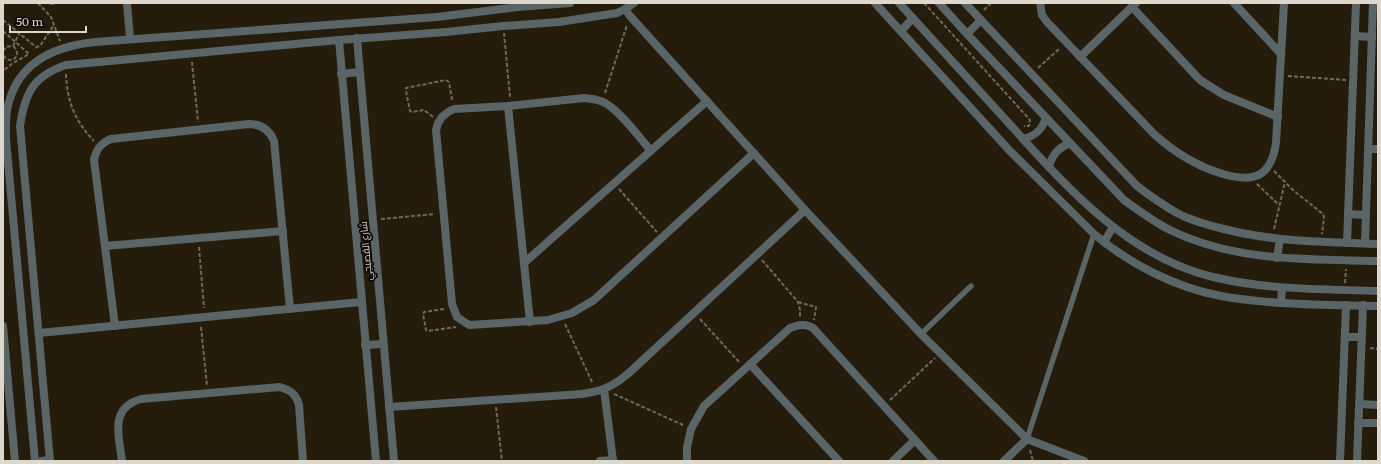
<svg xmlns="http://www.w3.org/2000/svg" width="1381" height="464" viewBox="0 0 1381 464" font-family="Literata,Cairo,serif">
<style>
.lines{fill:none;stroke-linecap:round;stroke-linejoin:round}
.path{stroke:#70685a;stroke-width:2;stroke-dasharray:4 2;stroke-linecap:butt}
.service{stroke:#5a6567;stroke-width:5.5}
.minor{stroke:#5a6567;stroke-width:8}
.labels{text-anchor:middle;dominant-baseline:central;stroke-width:3.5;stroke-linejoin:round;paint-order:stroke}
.street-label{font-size:10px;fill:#ddd7cc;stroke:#0b0703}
</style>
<rect width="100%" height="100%" fill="#251c0c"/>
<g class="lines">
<g class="path">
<polyline points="38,3 51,17 60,41"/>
<polyline points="51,3 51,4 55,3"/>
<polyline points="924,3 1030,120 1029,126 1024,126"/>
<polyline points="984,10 991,3"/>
<polyline points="3,20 36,47 40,46 54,25"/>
<polyline points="3,31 29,54 13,63 3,71"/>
<polyline points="504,33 510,97"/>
<polyline points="13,46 19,34"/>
<path d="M3,51L6,47L13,46C24,55 10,67 3,55"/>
<polyline points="192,62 198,122"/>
<polyline points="1038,68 1060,48"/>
<path d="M66,74C67,102 75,121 94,141"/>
<polyline points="1288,76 1346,80"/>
<polyline points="605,93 627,25"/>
<polyline points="433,117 424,110 412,112 410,111 406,91 406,88 446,80 449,82 452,100"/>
<polyline points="1274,171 1293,190 1323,214 1324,217 1322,234"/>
<polyline points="1257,184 1279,205"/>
<polyline points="619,189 657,232"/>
<polyline points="381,219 435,214"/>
<polyline points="1274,229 1285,182"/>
<polyline points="199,247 204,308"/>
<polyline points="762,260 798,302 800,310 800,318"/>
<polyline points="1345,283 1346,269"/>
<polyline points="798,302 816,307 814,320"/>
<polyline points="444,309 424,312 423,314 426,330 428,331 456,327"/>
<polyline points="700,319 740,363"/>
<polyline points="565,324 593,384"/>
<polyline points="201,327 207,386"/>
<polyline points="1370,348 1378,349"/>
<polyline points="614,394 683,425"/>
<polyline points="890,400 935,358"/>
<polyline points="496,407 502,461"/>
<polyline points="1030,450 1033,461"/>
</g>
<g class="service">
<polyline points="921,334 971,286"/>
<polyline points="1027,439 1094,234"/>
</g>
<g class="minor">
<polyline points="127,3 130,39"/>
<path d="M875,3L1009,150L1094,234C1128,263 1176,288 1221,296C1273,305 1325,305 1378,306"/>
<path d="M899,3C934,41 969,80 1005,119C1063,183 1125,256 1213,277C1267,290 1323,289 1378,291"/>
<path d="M939,3L967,34L1124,200C1139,211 1154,222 1170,230C1235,262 1308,259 1378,261"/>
<path d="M965,3L1137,186C1150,196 1163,205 1177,213C1192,221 1208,225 1224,229C1274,242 1326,242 1378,244"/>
<path d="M1040,3L1042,15L1047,22L1154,134C1175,153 1196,166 1223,174C1254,183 1271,177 1276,143L1284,3"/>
<polyline points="1234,3 1281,54"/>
<polyline points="1132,7 1200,80 1224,95 1278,117"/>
<polyline points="625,9 630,16 805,210 921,334 1027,439 1084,461"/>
<polyline points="901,31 913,18"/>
<polyline points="967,34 981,20"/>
<polyline points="1355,36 1372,37"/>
<polyline points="357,38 394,461"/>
<polyline points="339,40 376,461"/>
<polyline points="1080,57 1136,3"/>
<polyline points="341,74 359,72"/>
<polyline points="508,106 530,322"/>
<path d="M1023,139C1035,136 1042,130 1046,118"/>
<polyline points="1368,149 1378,149"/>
<path d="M651,151C640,138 619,110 605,103C598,99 591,99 584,98L508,106L454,109L448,112L442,117L438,123L436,130L452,304L457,317L469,325L548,320L572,313L594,300L754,153"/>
<path d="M1049,166C1053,154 1058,148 1070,143"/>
<polyline points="1348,214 1366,215"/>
<polyline points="1104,242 1113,227"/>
<polyline points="1347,243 1356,3"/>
<polyline points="1365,243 1373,3"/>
<polyline points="105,246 283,231"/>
<polyline points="1277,258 1280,239"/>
<polyline points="524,263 707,101"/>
<polyline points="1281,303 1282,288"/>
<polyline points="3,326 15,461"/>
<path d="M115,326L94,160C96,149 101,143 111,139L249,124C261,124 269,129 274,141L290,309"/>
<polyline points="39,333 361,302"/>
<polyline points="1345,337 1361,337"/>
<polyline points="365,345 383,344"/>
<polyline points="750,364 839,461"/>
<polyline points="604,389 613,461"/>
<polyline points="1359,404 1378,405"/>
<path d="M389,407L582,394C603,391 614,386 630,372L805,210"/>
<polyline points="1358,423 1378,423"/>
<path d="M35,461L6,139C6,127 5,113 9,102C20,61 57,46 95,42L437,17L518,7L570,3"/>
<polyline points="41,461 50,460"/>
<path d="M50,461L20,126C25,93 33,76 66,65L339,40L446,32L503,26L559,22L617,13L625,9L634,3"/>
<path d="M122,461C119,436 109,408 141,399L280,387C290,390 296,394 299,405L303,461"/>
<polyline points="600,461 613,460"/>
<path d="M687,461V447L691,429L704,406L790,328C798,325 805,323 813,328L934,461"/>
<polyline points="893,461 915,440"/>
<polyline points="1004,461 1027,439"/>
<polyline points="1340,461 1346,305"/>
<polyline points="1357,461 1363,305"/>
</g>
</g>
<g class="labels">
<g class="street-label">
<text transform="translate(365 251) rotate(-95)">شارع القصبجي</text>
</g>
</g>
<rect width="1381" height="464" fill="none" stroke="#ddd7cc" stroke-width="8"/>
<path d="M10 26v6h76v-6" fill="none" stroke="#ddd7cc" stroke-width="2"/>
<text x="16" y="26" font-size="12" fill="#ddd7cc" stroke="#0b0703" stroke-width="3" paint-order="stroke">50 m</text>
</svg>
